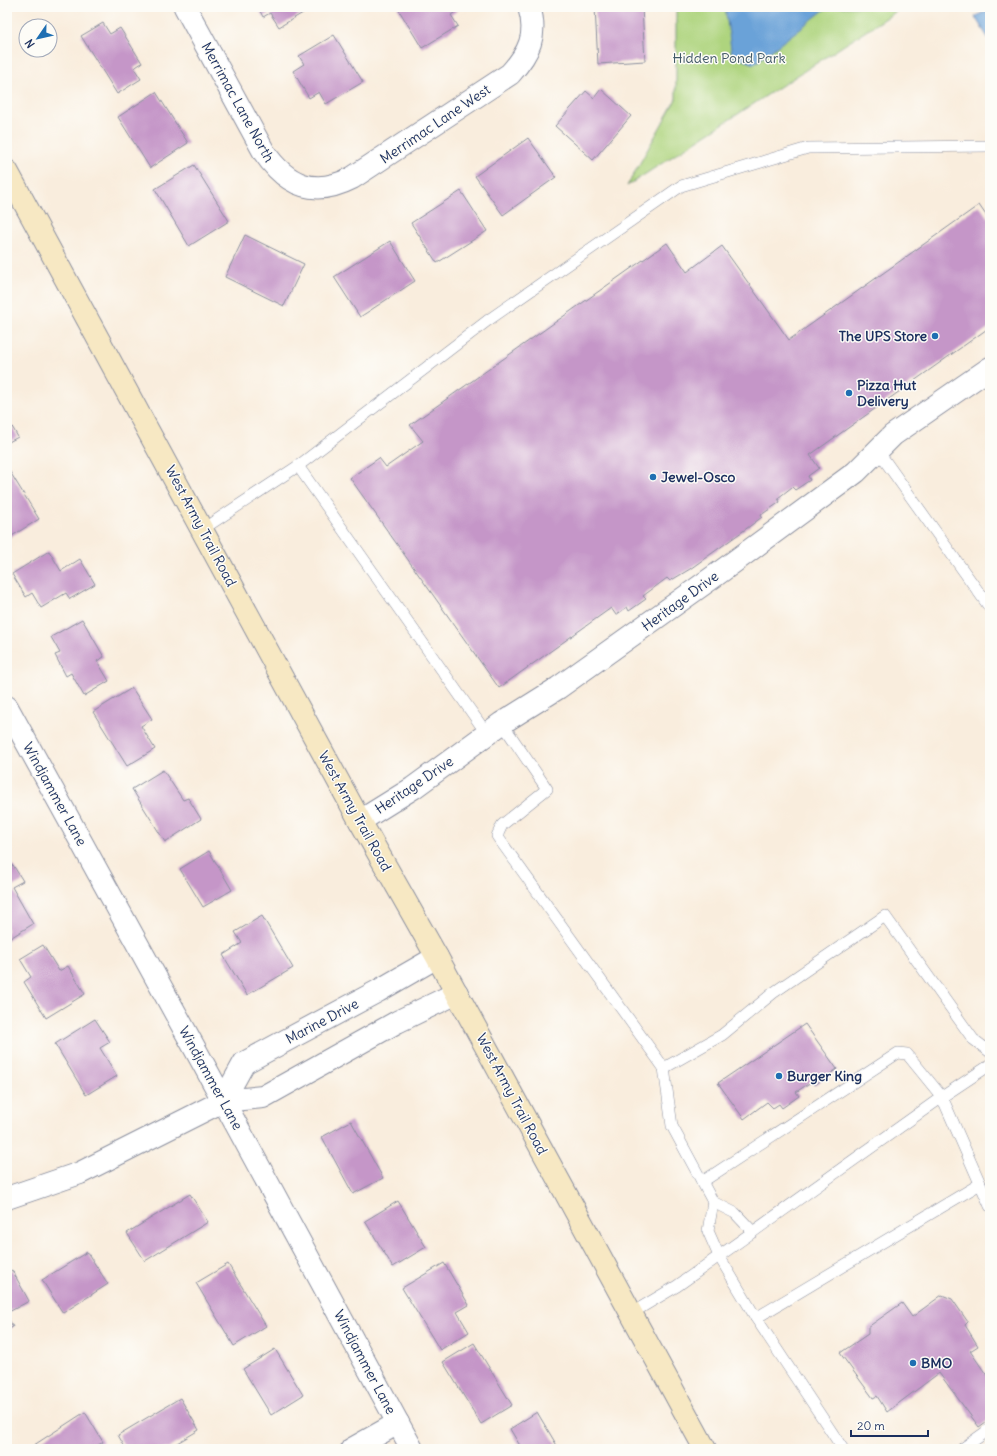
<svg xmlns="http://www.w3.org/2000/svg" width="997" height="1456" viewBox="0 0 997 1456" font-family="Delius,sans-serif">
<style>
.green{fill:#aed47e;stroke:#64826e}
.water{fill:#6ba2d8;stroke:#43689b}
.building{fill:#c596c8}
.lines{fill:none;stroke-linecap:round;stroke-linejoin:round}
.service-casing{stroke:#8a8e9e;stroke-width:12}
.minor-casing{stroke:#8a8e9e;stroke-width:24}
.secondary-casing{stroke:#8a8e9e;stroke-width:24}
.service{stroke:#fff;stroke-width:11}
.minor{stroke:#fff;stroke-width:22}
.secondary{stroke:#f7e8c3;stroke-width:22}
.poi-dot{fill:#1f6fb2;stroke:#fdfcf7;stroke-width:1.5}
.labels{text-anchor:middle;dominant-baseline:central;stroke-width:3;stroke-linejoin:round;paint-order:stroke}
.park-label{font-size:14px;fill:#405866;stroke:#fdfcf7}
.street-label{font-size:14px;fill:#1b2f5e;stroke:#fdfcf7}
.poi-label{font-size:14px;font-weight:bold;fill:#1b2f5e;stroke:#fdfcf7;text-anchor:start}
</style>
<rect width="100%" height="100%" fill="#fdfcf7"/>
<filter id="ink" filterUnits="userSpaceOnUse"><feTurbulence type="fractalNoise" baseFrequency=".025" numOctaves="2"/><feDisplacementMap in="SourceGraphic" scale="8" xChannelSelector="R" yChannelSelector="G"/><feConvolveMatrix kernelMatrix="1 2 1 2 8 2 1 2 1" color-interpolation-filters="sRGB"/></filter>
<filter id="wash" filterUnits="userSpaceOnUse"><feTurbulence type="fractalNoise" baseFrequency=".012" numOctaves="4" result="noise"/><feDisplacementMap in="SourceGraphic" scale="16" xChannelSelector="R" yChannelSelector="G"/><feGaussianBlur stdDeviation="0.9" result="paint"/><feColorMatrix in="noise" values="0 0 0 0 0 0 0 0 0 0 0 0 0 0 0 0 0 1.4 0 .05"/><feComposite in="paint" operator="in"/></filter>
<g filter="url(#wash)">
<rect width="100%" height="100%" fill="#f9eddd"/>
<polygon class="green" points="676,7 903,7 627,186 676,99"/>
<g class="water">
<polygon points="725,7 828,7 754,64 732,56"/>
<polygon points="990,8 990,41 975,17"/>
</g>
<g id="blocks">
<g class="building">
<polygon points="258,7 313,7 279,27 270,13 263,17"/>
<polygon points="397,7 457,7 458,10 451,15 458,26 422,48"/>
<polygon points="595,7 642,7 645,61 598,64"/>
<polygon points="103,23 110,34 120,28 142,63 134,68 141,79 117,94 81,36"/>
<polygon points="334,35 363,82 326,104 319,92 309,98 293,71 304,64 299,56"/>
<polygon points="601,89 631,116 593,160 555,126 586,91 594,98"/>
<polygon points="156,92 188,143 150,168 118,117"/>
<polygon points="528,138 556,177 503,215 475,176"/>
<polygon points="194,165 229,221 189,246 155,189"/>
<polygon points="461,191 487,231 437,263 411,223"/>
<polygon points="979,205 990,221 990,327 810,455 819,468 808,476 810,480 795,490 792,487 778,498 780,502 761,515 762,517 750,526 690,569 670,581 667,578 643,596 646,599 629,611 627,607 616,615 611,608 499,688 350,478 379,458 386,467 423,441 410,425 667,243 687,272 722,246 789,340"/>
<polygon points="245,235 304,264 284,306 225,277"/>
<polygon points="390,241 415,281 360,317 334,277"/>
<polygon points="7,418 18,437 7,443"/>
<polygon points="7,467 39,519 7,539"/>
<polygon points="49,551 61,571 80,559 95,584 70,599 66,593 41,608 32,593 26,597 12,574"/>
<polygon points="82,619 104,657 97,661 109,681 84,696 71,673 66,676 55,655 60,653 51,637"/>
<polygon points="132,688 152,719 141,726 155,749 127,766 93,712"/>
<polygon points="163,770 183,800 188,798 201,819 165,842 132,789"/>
<polygon points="209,851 232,890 203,907 180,869"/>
<polygon points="13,865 23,881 12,887 33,924 7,940 7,868"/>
<polygon points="262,916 293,968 247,995 223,955 242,943 235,932"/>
<polygon points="43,945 59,971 68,966 85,994 46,1018 24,982 31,977 20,959"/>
<polygon points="95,1019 110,1042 100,1048 117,1076 86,1095 55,1044"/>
<polygon points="805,1024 837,1069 815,1085 811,1082 796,1092 799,1096 782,1108 779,1104 773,1108 767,1102 744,1119 718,1083"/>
<polygon points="351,1121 383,1178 353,1194 322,1137"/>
<polygon points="190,1194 208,1222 145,1261 127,1233"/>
<polygon points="398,1201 426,1247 393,1267 365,1221"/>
<polygon points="87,1252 108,1284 63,1313 42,1280"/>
<polygon points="444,1263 469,1305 457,1312 469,1332 440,1350 402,1288"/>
<polygon points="228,1264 266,1326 234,1346 196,1283"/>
<polygon points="12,1270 29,1301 7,1313 7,1273"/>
<polygon points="942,1295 952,1299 968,1322 965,1325 978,1346 970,1351 990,1380 990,1419 979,1427 939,1373 887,1412 877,1396 873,1398 840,1353 868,1334 868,1327 902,1303 912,1317"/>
<polygon points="7,1316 13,1327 7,1330"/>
<polygon points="474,1343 512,1405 481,1424 443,1362"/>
<polygon points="275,1349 303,1395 271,1415 243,1369"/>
<polygon points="180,1398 199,1430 167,1449 126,1449 118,1435"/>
<polygon points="85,1412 103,1442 92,1449 32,1449 31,1447"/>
<polygon points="537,1412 559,1449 522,1449 510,1429"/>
</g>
</g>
</g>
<g filter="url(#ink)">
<use href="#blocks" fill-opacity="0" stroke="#8a8e9e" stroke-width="1"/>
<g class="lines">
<defs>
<g id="service">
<polyline points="878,451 990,608"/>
<polyline points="298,466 487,734"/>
<polyline points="203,529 298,466 487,321 681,186 808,148 990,146"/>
<polyline points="502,723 547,789 502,825 497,836 664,1068 722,1035 773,993 885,916 973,1039 990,1052"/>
<polyline points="664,1068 672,1126 713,1202 735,1213 753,1232"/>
<polyline points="702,1182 898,1053 907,1054 942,1097 990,1206"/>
<polyline points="713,1202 708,1231 719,1256 756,1318 980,1184"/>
<polyline points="630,1314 677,1286 942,1097 990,1065"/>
<polyline points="756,1318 843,1449"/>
<polyline points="962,1449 990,1429"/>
</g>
<g id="minor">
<path d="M185,7L264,152C287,186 315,197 352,178L510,74C529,53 538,35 529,7"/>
<polyline points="7,707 205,1067 412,1449"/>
<polyline points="360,821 413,788 502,723 558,688 723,570 856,472 893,435 990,368"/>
<polyline points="223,1101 244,1063 378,991 437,957"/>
<polyline points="7,1198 80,1173 223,1101 263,1097 397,1022 457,993"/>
<polyline points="352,1449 398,1423"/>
</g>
<polyline id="secondary" points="7,171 360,821 437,957 705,1449"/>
</defs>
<use href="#service" class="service-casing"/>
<use href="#minor" class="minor-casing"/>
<use href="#secondary" class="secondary-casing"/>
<use href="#service" class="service"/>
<use href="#minor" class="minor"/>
<use href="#secondary" class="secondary"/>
</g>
</g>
<g class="poi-dot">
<circle cx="935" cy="336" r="4"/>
<circle cx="849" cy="393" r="4"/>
<circle cx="653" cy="477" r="4"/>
<circle cx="779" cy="1076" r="4"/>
<circle cx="913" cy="1363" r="4"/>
</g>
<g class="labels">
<g class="park-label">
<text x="729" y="58">Hidden Pond Park</text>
</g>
<g class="street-label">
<text transform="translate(238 102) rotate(61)">Merrimac Lane North</text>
<text transform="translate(435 124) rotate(-34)">Merrimac Lane West</text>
<text transform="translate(201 526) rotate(62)">West Army Trail Road</text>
<text transform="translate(680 601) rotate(-36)">Heritage Drive</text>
<text transform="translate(414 785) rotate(-34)">Heritage Drive</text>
<text transform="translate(55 794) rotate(61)">Windjammer Lane</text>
<text transform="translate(355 811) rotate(61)">West Army Trail Road</text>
<text transform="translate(322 1021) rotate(-28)">Marine Drive</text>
<text transform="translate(211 1078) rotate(61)">Windjammer Lane</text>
<text transform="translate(512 1094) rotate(62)">West Army Trail Road</text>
<text transform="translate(365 1362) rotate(62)">Windjammer Lane</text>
</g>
<g class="poi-label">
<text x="927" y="336" text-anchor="end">The UPS Store</text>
<text x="857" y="385">Pizza Hut<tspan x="857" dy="16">Delivery</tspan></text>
<text x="661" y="477">Jewel-Osco</text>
<text x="787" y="1076">Burger King</text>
<text x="921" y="1363">BMO</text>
</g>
</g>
<rect width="997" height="1456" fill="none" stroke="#fdfcf7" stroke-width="24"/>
<g transform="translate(38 38) rotate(236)"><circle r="19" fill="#fdfcf7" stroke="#a3aaba"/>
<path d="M0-3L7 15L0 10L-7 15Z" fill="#1f6fb2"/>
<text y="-6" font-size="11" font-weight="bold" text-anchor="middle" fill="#1b2f5e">N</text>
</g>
<path d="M851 1430v6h77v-6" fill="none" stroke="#1b2f5e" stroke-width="2"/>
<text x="857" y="1430" font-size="12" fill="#1b2f5e" stroke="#fdfcf7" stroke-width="3" paint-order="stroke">20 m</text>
</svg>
